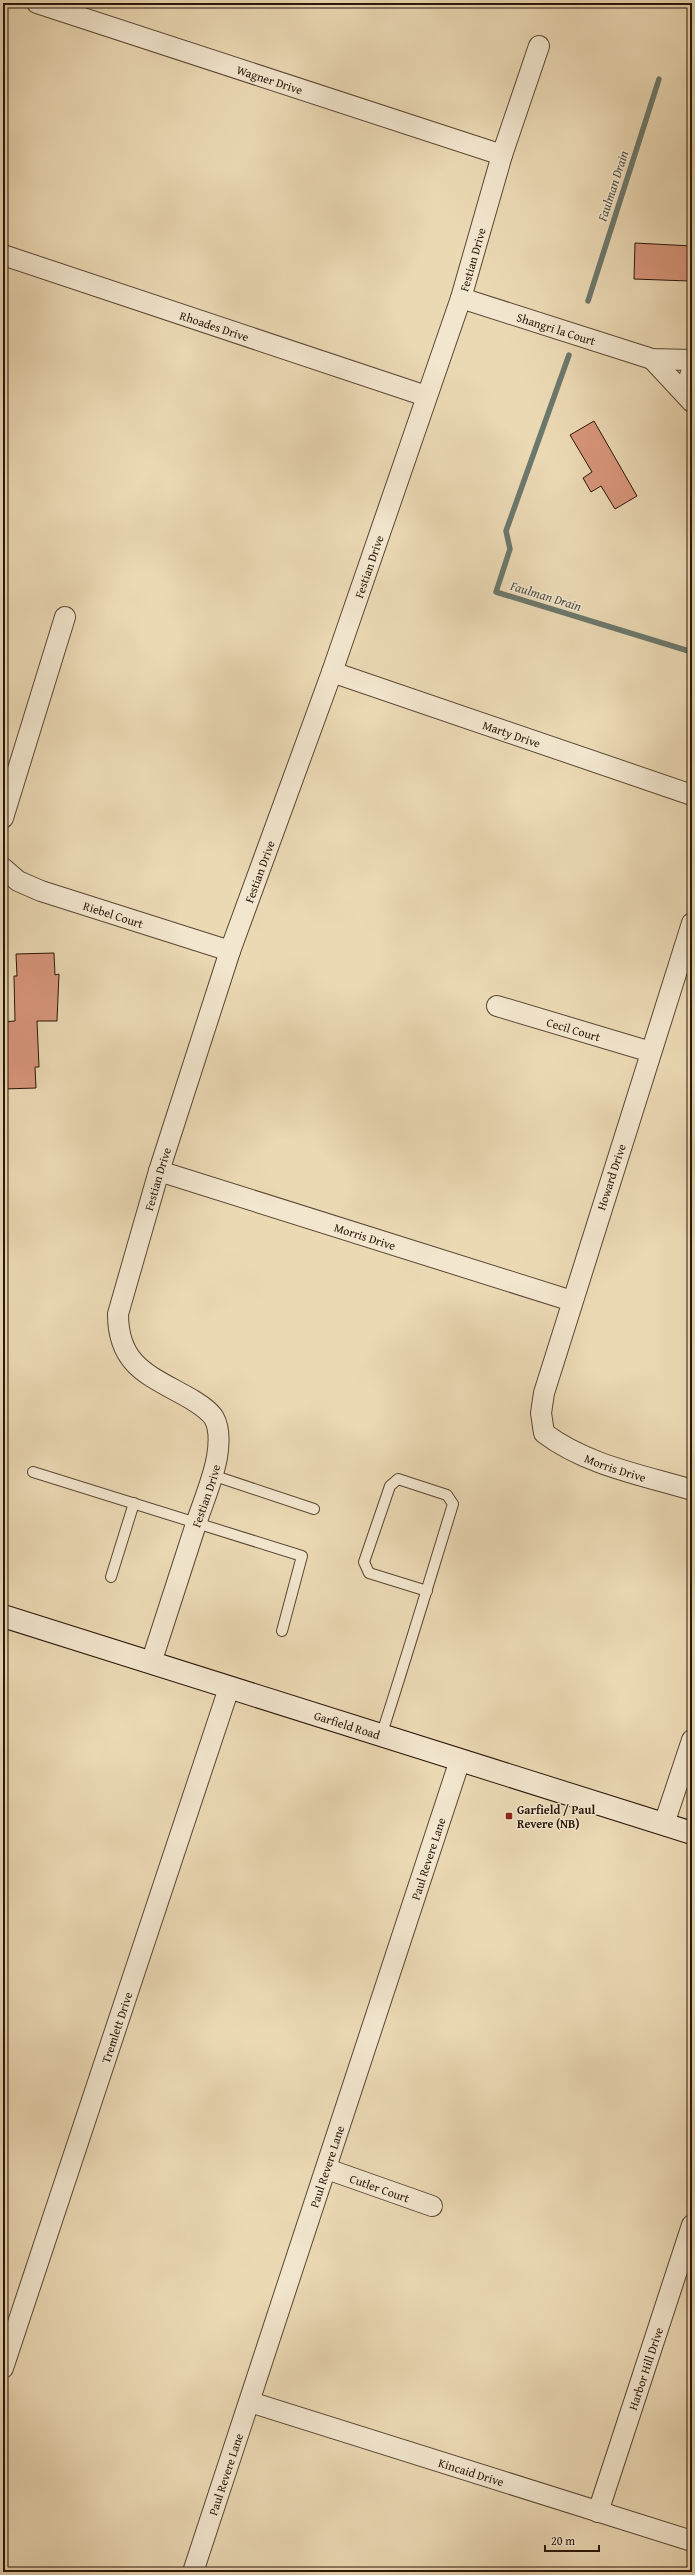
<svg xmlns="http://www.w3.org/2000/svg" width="695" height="2575" viewBox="0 0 695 2575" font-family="'Gentium Book Plus',serif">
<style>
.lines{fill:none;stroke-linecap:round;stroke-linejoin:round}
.stream{stroke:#6c786c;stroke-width:5.5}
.building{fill:#d8967b;stroke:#2a1608}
.service-casing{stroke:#5a4733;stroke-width:12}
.minor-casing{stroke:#5a4733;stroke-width:22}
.secondary-casing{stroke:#2a1608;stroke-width:24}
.service{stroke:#f2e6ce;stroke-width:10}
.minor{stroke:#f2e6ce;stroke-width:20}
.secondary{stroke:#f2e6ce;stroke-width:22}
.poi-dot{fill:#8f2418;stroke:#f2e6ce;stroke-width:1.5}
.labels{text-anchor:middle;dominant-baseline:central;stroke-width:3;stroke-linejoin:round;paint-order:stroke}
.street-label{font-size:12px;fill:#2a1608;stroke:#f2e6ce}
.poi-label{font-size:12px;font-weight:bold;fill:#2a1608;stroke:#f2e6ce;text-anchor:start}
.water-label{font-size:13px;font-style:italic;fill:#504f42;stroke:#f2e6ce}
</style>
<rect width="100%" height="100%" fill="#ebd9b4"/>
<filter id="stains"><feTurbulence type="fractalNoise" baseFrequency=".005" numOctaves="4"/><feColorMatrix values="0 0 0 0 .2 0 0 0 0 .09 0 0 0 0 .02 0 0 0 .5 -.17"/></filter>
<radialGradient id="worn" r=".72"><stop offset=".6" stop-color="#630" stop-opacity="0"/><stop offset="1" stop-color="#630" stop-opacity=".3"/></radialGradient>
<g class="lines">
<g class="stream">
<polyline points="588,301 659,79"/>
<polyline points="569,355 506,531 510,549 496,592 692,652"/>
</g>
</g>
<g class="building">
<polygon points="635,243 692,246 692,275 689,275 689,281 634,279"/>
<polygon points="594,421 637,496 615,509 601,486 591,492 583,478 592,472 570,435"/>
<polygon points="54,953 55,975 59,974 57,1021 37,1021 39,1067 35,1067 36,1088 3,1089 3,1022 15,1021 14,976 17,976 16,954"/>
</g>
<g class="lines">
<defs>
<g id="service">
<polyline points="680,390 690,360"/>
<polyline points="33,1472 302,1556 282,1631"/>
<polyline points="212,1475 314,1509"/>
<polyline points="111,1577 134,1503"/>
<path d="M381,1736C406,1659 429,1582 453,1504L447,1495L398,1479L390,1486L364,1562L369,1573L427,1591"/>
</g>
<g id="minor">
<path id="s1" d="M37,3L502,155"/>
<path id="s2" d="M3,255L426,396"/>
<path id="s3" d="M461,298L652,359L692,360"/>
<polyline points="652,359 692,402"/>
<path id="s4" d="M332,672L692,795"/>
<polyline points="3,818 65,617"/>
<path id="s5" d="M3,868L18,881L41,891L230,951"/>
<path id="s6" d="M692,923L544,1393L541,1413L544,1433C586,1465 642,1475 692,1490"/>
<path id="s7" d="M497,1006L651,1052"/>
<path id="s8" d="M159,1171L572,1301"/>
<path id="s9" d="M151,1663C166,1616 181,1570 196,1524C203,1502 213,1480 217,1457C219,1445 220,1429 214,1418C209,1410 199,1404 191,1399C151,1376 118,1367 118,1314L159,1171L230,951L332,672L461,298L502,155L539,46"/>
<polyline points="664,1824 692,1740"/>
<path id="s10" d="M327,2169L432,2206"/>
<path id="s11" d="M3,2368L229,1688"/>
<path id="s12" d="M250,2402L692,2541"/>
<path id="s13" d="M598,2512L692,2225"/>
<path id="s14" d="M193,2572L460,1760"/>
</g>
<g id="secondary">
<path id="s15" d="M3,1616L692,1833"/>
</g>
</defs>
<use href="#service" class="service-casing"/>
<use href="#minor" class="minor-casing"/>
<use href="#secondary" class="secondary-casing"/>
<use href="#service" class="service"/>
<use href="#minor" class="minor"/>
<use href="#secondary" class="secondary"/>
</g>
<rect class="poi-dot" x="505" y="1812" width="8" height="8" rx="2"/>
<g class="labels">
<g class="street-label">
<text stroke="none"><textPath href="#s1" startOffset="245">Wagner Drive</textPath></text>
<text stroke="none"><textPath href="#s9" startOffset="1519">Festian Drive</textPath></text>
<text stroke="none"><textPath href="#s2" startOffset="223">Rhoades Drive</textPath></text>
<text stroke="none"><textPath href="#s3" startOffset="100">Shangri la Court</textPath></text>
<text stroke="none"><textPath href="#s9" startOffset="1195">Festian Drive</textPath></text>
<text stroke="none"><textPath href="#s4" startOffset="190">Marty Drive</textPath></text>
<text stroke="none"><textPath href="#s9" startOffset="871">Festian Drive</textPath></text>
<text stroke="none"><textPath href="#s5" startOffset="121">Riebel Court</textPath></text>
<text stroke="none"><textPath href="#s7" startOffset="80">Cecil Court</textPath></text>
<text transform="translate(611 1177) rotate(-72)">Howard Drive</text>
<text stroke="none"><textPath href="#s9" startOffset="547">Festian Drive</textPath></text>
<text stroke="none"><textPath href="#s8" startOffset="216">Morris Drive</textPath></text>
<text stroke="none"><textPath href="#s6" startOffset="613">Morris Drive</textPath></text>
<text stroke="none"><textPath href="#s9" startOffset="176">Festian Drive</textPath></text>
<text stroke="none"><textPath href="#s15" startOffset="361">Garfield Road</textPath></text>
<text stroke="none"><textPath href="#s14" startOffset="751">Paul Revere Lane</textPath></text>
<text stroke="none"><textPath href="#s11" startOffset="359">Tremlett Drive</textPath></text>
<text stroke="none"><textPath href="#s14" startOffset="427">Paul Revere Lane</textPath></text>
<text stroke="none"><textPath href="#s10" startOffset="56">Cutler Court</textPath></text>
<text stroke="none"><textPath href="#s13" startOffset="151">Harbor Hill Drive</textPath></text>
<text stroke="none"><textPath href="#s12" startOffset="232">Kincaid Drive</textPath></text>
<text stroke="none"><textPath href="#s14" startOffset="103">Paul Revere Lane</textPath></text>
</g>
<g class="poi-label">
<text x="517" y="1809">Garfield / Paul<tspan x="517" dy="14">Revere (NB)</tspan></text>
</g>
<g class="water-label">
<text transform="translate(613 186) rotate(-72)">Faulman Drain</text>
<text transform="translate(546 596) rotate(17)">Faulman Drain</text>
</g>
</g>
<rect width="695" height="2575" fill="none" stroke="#ebd9b4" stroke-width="16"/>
<rect x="4" y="4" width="687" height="2567" fill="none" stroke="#2a1608" stroke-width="2"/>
<rect x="8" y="8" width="679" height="2559" fill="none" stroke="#2a1608"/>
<path d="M545 2545v6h54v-6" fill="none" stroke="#2a1608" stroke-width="2"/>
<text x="551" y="2545" font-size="12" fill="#2a1608" stroke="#f2e6ce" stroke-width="3" paint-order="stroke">20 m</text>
<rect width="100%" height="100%" filter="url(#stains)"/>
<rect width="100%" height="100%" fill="url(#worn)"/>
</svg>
